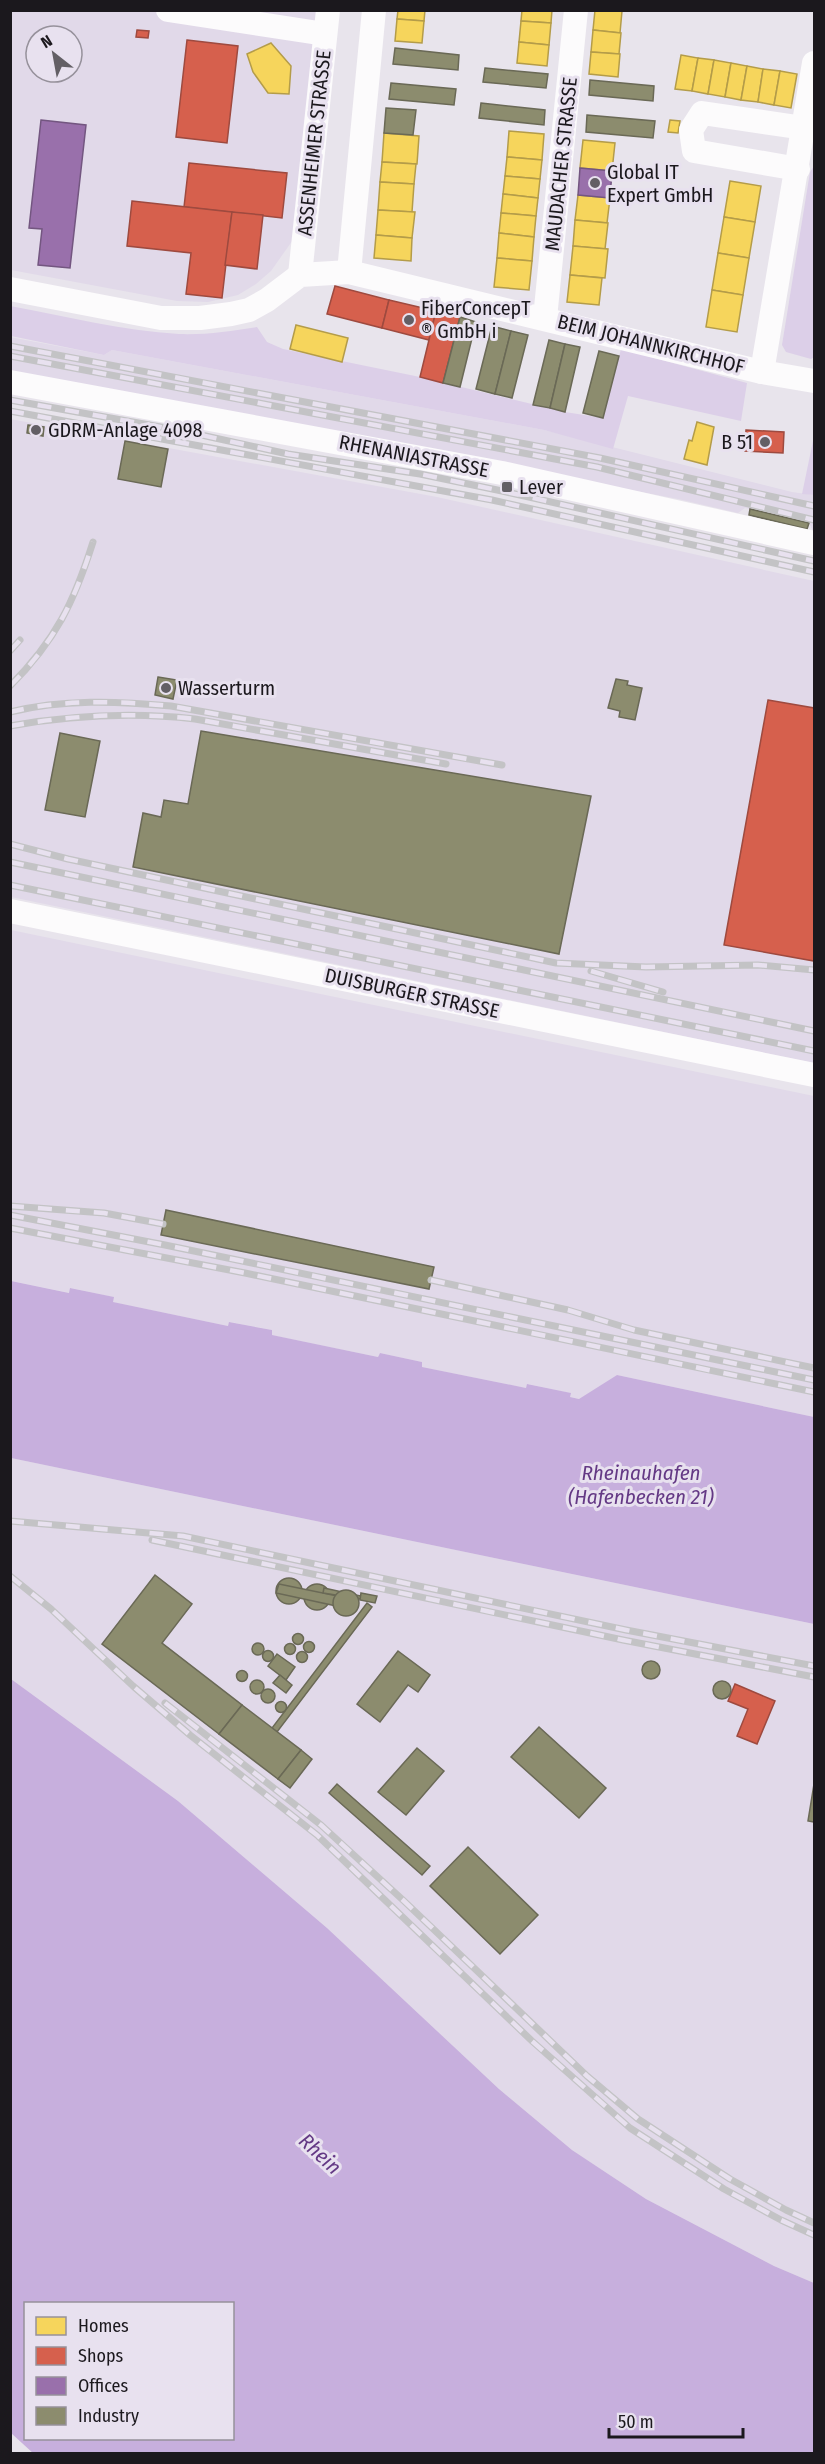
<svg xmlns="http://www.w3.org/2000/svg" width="825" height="2464" viewBox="0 0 825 2464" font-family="'Fira Sans Condensed',sans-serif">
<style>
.built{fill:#e1d9e9;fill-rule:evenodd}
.green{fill:#dccfe8}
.water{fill:#c7afdd;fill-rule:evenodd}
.homes{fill:#f6d55c;stroke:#b49c49;stroke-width:1.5}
.shops{fill:#d6604d;stroke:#9e4a3f;stroke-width:1.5}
.offices{fill:#9970ab;stroke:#735680;stroke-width:1.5}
.industry{fill:#8c8c6e;stroke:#6a6956;stroke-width:1.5}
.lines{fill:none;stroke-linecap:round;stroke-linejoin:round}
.minor{stroke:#fcfbfc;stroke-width:24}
.rail-casing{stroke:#c3c3c5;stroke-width:7}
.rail{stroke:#e8e1ef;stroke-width:4.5;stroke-dasharray:14;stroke-linecap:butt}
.poi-dot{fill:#635f65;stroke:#e8e1ef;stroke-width:2}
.labels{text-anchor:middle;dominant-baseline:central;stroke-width:6;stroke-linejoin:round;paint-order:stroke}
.street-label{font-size:20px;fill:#1b181d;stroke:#e8e1ef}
.poi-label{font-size:20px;fill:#1b181d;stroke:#e8e1ef;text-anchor:start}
.water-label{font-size:21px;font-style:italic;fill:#643985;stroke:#e8e1ef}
</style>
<rect width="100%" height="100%" fill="#e8e4ec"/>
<g class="built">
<path d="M11,11H318L295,237L271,271L256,284L238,295L208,302L177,301L11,270ZM36,36H72V72H36Z"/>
<polygon points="10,337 104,355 112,350 544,430 792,492 814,495 814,533 809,523 745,508 738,513 678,499 11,371"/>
<polygon points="10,419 437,497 814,581 814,1063 11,897"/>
<polygon points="11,930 814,1096 814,1417 617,1375 580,1399 570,1397 570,1393 528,1384 526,1388 421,1367 422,1362 380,1353 378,1357 271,1335 272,1330 230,1322 228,1326 112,1302 113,1297 71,1288 70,1293 11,1281"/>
<polygon points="11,1458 814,1624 814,2283 774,2266 646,2199 572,2150 499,2089 327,1928 178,1801 11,1679"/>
</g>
<g class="green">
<polygon points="814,166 814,357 811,359 786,352 782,345 810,172"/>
<path d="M10,306C66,316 123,331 179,334C205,335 232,331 257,327L267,342L283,349L420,377L565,412L603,418L621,349L747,383L741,421L628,396L613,449L544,430L112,350L104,355L11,336Z"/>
<polygon points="814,436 814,495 802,494"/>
</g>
<g class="water">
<polygon points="11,1281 69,1293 70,1288 114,1297 113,1302 228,1326 229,1322 272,1330 272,1335 378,1357 380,1353 422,1362 422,1367 526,1388 527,1384 571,1393 570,1397 579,1399 617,1375 814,1417 814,1624 11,1458"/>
<path d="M11,1679L178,1801L327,1928L499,2089L572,2150L646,2199L774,2266L814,2283V2453L34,2454L11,2433ZM26,2304H232V2438H26Z"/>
</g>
<g class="homes">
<polygon points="398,10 425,10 424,21 397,19"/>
<polygon points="522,10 552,10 551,23 521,21"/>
<polygon points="595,10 622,11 620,33 593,30"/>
<polygon points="397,19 424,21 422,43 395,41"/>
<polygon points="521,21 551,23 549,45 519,42"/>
<polygon points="593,30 621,33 619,54 591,52"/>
<polygon points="519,42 549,45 547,66 517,63"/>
<polygon points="271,43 291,66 289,94 268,93 253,72 247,54"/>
<polygon points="591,52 620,54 618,77 589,74"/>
<polygon points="681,55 698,58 692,91 675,89"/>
<polygon points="698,58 714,60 708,94 692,91"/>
<polygon points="714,60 731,63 725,97 708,94"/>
<polygon points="731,63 747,66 741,100 725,97"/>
<polygon points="747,66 763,69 758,102 741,100"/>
<polygon points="763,69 780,71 774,105 758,102"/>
<polygon points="780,71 797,74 791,108 774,105"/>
<polygon points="670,120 680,121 678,133 668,132"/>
<polygon points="509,131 544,134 542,160 507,157"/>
<polygon points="384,133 419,136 417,164 382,162"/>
<polygon points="583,140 615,143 612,171 580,168"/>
<polygon points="507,157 542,160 540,179 505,176"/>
<polygon points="382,162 416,164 414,184 380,182"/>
<polygon points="505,176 540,179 538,198 503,194"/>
<polygon points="730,181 761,186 755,222 724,217"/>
<polygon points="380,182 414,184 412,212 378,210"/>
<polygon points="503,194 538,198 536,216 501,213"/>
<polygon points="578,195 610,198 607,223 575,220"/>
<polygon points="378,210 415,212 412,238 376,235"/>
<polygon points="501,213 536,216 534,237 499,233"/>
<polygon points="724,217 755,222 749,258 718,253"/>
<polygon points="575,220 608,223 605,249 573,246"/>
<polygon points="499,233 534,237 532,261 497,258"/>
<polygon points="376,235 412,238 411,261 374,258"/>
<polygon points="573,246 608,249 605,278 570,275"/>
<polygon points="718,253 749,258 743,295 712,290"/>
<polygon points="497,258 532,261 529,290 494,287"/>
<polygon points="570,275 602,278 599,305 567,302"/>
<polygon points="712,290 743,295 737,332 706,327"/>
<polygon points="296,325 348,338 342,362 290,349"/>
<polygon points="697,422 714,427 707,465 684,459 689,440 692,441"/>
</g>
<g class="shops">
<polygon points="137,30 149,31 148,38 136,37"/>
<polygon points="187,40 238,46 227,143 176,137"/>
<polygon points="189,163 287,173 282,218 184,207"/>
<polygon points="132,201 232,212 222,298 186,294 191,253 127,246"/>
<polygon points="232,212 263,215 257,269 225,265"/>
<polygon points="335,286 389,300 382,328 327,314"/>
<polygon points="389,300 436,311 429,340 382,328"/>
<polygon points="436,311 460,317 443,383 420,377"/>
<polygon points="746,430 784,432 783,453 745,451"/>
<polygon points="768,700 814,708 814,961 724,945"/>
<polygon points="735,1684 775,1701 757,1744 737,1736 748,1709 728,1701"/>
</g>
<g class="offices">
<polygon points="41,120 86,125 70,268 38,265 42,229 29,228"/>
<polygon points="580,168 612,171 610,198 578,195"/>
</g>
<g class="industry">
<polygon points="395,48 459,55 458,70 393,64"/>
<polygon points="485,68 548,74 546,88 483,82"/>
<polygon points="590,80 654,86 653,101 589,95"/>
<polygon points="391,83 456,89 454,105 389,99"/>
<polygon points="481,103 545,110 544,125 479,118"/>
<polygon points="386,108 416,110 413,135 384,133"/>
<polygon points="587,115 655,121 653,138 586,132"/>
<polygon points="460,317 476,322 460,387 443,383"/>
<polygon points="492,326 511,331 495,394 476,389"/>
<polygon points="511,331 528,335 512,398 495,394"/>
<polygon points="549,340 565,344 550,408 533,405"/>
<polygon points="565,344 580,347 565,412 550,408"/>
<polygon points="599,351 619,356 603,418 583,413"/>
<polygon points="28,425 44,427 43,436 27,433"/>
<polygon points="125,441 168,449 161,487 118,479"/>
<polygon points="750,509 809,523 807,529 749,515"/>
<polygon points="158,677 177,680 173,699 155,695"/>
<polygon points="616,679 628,681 627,685 642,688 635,720 619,717 620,711 608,708"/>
<polygon points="201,731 591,796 559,954 133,867 143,813 161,817 164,800 188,804"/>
<polygon points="60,733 100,741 85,817 45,810"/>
<polygon points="166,1210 434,1267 429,1289 161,1235"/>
<polygon points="155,1575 192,1604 162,1643 242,1705 219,1734 102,1644"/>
<circle cx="289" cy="1591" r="13"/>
<circle cx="317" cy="1597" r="13"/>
<polygon points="279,1584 357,1600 355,1610 276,1593"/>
<polygon points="324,1588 361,1596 361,1599 323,1593"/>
<circle cx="346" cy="1603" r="13"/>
<polygon points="361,1593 377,1596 375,1603 360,1600"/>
<polygon points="367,1603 372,1607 277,1732 272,1728"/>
<circle cx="298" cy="1639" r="5.5"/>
<circle cx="309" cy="1647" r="5.5"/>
<circle cx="258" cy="1649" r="6"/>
<circle cx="290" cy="1649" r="5.5"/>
<circle cx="268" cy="1656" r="5.5"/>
<polygon points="398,1651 430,1675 418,1692 408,1685 380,1722 357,1704"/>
<circle cx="302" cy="1657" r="5.5"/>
<polygon points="277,1654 295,1667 286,1680 268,1666"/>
<circle cx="651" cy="1670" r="9"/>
<circle cx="242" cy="1676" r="5.5"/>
<polygon points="280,1675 292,1685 286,1693 273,1683"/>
<circle cx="257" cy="1687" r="7"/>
<circle cx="722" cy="1690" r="9"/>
<circle cx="268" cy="1696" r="7"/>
<circle cx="281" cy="1707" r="5.5"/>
<polygon points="242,1705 301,1750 278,1779 219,1734"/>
<polygon points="539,1727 606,1788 579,1818 511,1757"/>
<polygon points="417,1748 444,1771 406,1815 378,1792"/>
<polygon points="301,1750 312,1759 290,1788 278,1779"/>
<polygon points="337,1784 430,1866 422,1875 329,1793"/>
<polygon points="814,1784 814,1822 808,1821"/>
<polygon points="468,1847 538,1915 500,1954 430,1886"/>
</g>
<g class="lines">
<g class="minor">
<polyline points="168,10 325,34"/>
<polyline points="798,169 694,151 691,130 702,113 804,128"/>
<polyline points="349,272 374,10"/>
<polyline points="300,275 328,10"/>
<polyline points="10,289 161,318 200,318 231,314 249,310 267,300 300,275 349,272 762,372 814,381"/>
<polyline points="545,318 576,10"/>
<polyline points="762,372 814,63"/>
<polyline points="10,382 502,473 814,543"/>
<polyline points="10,911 814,1075"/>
</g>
<defs>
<g id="rail">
<polyline points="10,346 600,458 814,506"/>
<polyline points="10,356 597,467 814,520"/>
<polyline points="10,400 183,431 288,454 420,474 502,491 814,561"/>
<polyline points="10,411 492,500 814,572"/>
<polyline points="10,651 20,640"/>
<path d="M10,686C56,640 74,602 93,542"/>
<path d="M10,712C63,699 117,701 171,706L502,765"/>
<path d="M10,726C73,715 132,712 195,719L446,764"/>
<polyline points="10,844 68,859 556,963 646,967 758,965 814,970"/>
<polyline points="10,862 814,1031"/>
<polyline points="10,885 814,1051"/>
<polyline points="591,971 663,992"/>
<polyline points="10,1206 104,1213 163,1224"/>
<polyline points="10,1215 165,1245 814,1380"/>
<polyline points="10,1228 245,1273 814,1392"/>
<polyline points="431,1280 568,1310 634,1330 814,1368"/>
<polyline points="10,1521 183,1536 626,1630 814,1666"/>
<polyline points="152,1540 623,1640 814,1677"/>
<polyline points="10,1576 51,1609 133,1686 190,1735 317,1835 532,2041 630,2128 724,2189 781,2220 814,2235"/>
<polyline points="165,1703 321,1825 404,1901 587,2076 638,2119 730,2179 786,2210 814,2223"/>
</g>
</defs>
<use href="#rail" class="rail-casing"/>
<use href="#rail" class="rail"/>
</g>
<g class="poi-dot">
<circle cx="595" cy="183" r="6"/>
<circle cx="409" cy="320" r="6"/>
<circle cx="36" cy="430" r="6"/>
<circle cx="765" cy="442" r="6"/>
<rect x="501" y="481" width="12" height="12" rx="3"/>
<circle cx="166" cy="688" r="6"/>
</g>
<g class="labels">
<g class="street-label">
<text transform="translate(314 143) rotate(-84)">ASSENHEIMER STRASSE</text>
<text transform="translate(561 164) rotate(-84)">MAUDACHER STRASSE</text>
<text transform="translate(651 344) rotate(14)">BEIM JOHANNKIRCHHOF</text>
<text transform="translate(414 456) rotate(11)">RHENANIASTRASSE</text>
<text transform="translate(412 993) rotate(12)">DUISBURGER STRASSE</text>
</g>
<g class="poi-label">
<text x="607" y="172">Global IT<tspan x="607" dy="23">Expert GmbH</tspan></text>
<text x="421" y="308">FiberConcepT<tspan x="421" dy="23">® GmbH i</tspan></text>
<text x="48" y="430">GDRM-Anlage 4098</text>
<text x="753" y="442" text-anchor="end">B 51</text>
<text x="519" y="487">Lever</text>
<text x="178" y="688">Wasserturm</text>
</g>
<g class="water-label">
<text x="641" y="1473">Rheinauhafen<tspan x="641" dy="24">(Hafenbecken 21)</tspan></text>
<text transform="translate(320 2154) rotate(43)">Rhein</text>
</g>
</g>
<rect width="825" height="2464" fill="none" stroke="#1b181d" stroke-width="24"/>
<rect x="24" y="2302" width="210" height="138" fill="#e8e1ef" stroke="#96919b" stroke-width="1.5"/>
<rect x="36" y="2317" width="30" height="18" fill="#f6d55c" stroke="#96919b" stroke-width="1.5"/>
<text x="78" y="2332" font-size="18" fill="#1b181d">Homes</text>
<rect x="36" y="2347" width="30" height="18" fill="#d6604d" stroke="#96919b" stroke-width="1.5"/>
<text x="78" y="2362" font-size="18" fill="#1b181d">Shops</text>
<rect x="36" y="2377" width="30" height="18" fill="#9970ab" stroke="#96919b" stroke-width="1.5"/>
<text x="78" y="2392" font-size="18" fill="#1b181d">Offices</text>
<rect x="36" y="2407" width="30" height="18" fill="#8c8c6e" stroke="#96919b" stroke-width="1.5"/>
<text x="78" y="2422" font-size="18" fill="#1b181d">Industry</text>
<g transform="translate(54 54) rotate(329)"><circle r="28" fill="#e8e1ef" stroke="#96919b" stroke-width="1.5"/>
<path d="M0-4.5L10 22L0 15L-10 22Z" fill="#635f65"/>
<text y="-9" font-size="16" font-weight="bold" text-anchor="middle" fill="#1b181d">N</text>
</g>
<path d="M609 2428v9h134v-9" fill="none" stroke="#1b181d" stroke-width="3"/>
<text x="618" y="2428" font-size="18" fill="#1b181d" stroke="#e8e1ef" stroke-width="4.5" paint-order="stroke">50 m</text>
</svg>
